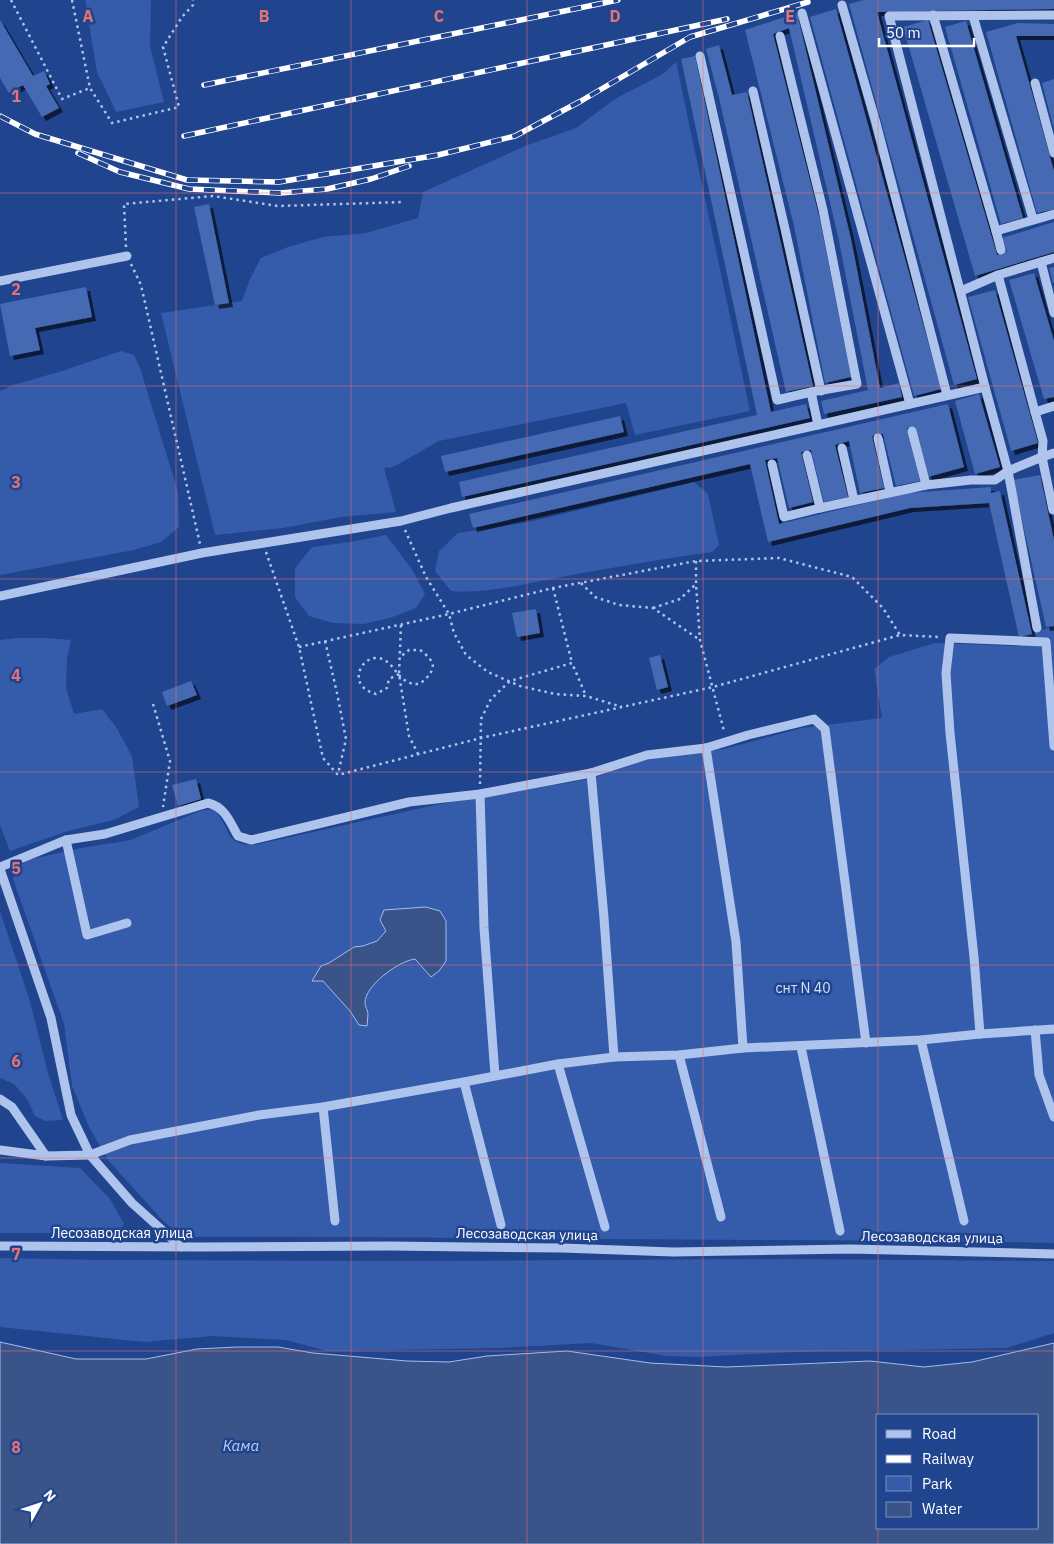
<svg xmlns="http://www.w3.org/2000/svg" width="1054" height="1544" viewBox="0 0 1054 1544" font-family="'IBM Plex Sans',sans-serif">
<style>
.green{fill:#345cab}
.water{fill:#3a548a;stroke:#a2bdee;fill-rule:evenodd}
.building{fill:#456ab3;filter:url(#shadow)}
.lines{fill:none;stroke-linecap:round;stroke-linejoin:round}
.path{stroke:#afc4ec;stroke-width:2.5;stroke-dasharray:2.5 4;stroke-linecap:butt}
.minor{stroke:#afc4ec;stroke-width:9}
.rail-casing{stroke:#fff;stroke-width:5.5}
.rail{stroke:#20448e;stroke-width:4;stroke-dasharray:11;stroke-linecap:butt}
.grid{fill:none;stroke:#e47373;stroke-width:1;stroke-opacity:0.55}
.labels{text-anchor:middle;dominant-baseline:central;stroke-width:5;stroke-linejoin:round;paint-order:stroke}
.park-label{font-size:14px;fill:#d4e1f9;stroke:#20448e}
.street-label{font-size:14px;fill:#fff;stroke:#20448e}
.water-label{font-size:15px;font-style:italic;fill:#bbcef3;stroke:#20448e}
.grid-label{font-size:16px;text-anchor:middle;font-weight:bold;fill:#e47373;stroke:#20448e;stroke-width:5;stroke-linejoin:round;paint-order:stroke}
</style>
<defs>
<filter id="shadow"><feDropShadow dx="4" dy="4" stdDeviation="0" flood-color="#0009"/></filter>
</defs>
<rect width="100%" height="100%" fill="#20448e"/>
<g class="green">
<polygon points="85,0 151,0 150,46 164,102 116,112 97,72"/>
<polygon points="676,62 750,411 635,435 626,403 439,441 393,467 384,468 396,512 341,517 283,528 215,535 161,313 242,301 250,279 261,258 288,247 323,237 366,233 418,218 423,192 525,146 576,128 615,99 663,74"/>
<polygon points="121,351 134,355 140,368 178,492 179,527 161,542 134,550 0,575 0,391 13,385 62,371"/>
<path d="M694,482L708,494L719,545L712,552C661,559 611,568 561,577C525,584 487,594 451,591L435,571L439,551L458,533L529,522Z"/>
<polygon points="386,535 413,571 425,594 416,608 390,618 364,624 333,623 309,616 295,597 295,568 312,547 350,542"/>
<path d="M1054,626V1243C902,1240 749,1240 597,1239C460,1238 324,1236 187,1237L175,1231L163,1221L108,1160L90,1129L72,1086L64,1024L13,879L17,868L28,860L81,848L131,840L200,811L213,809C233,828 222,845 254,845L440,804L590,779L646,760L724,749L802,728L882,718L874,669L889,657L935,643L1020,646L1019,637Z"/>
<polygon points="18,638 47,638 71,640 67,658 66,688 74,714 102,709 116,727 132,756 139,807 114,820 68,831 10,851 0,825 0,640"/>
<polygon points="0,911 29,998 48,1073 63,1120 45,1121 35,1116 27,1099 14,1084 0,1078"/>
<polygon points="0,1163 80,1168 110,1199 124,1224 117,1233 0,1233"/>
<polygon points="0,1258 103,1260 422,1261 785,1259 1054,1261 1054,1333 1006,1348 793,1352 699,1357 667,1356 591,1343 501,1348 327,1351 286,1340 212,1336 144,1342 0,1327"/>
</g>
<g class="water">
<path d="M426,907L440,911L446,921V961L439,971L431,977L415,959C399,961 365,985 365,1003C365,1007 368,1010 368,1014C368,1018 367,1022 367,1026L359,1025L350,1011L323,981H312L321,966L329,963L354,947L363,946L377,941L386,931L380,920L384,910Z"/>
<path d="M0,1342L76,1359H146L197,1349L237,1347H278L313,1353L407,1361L449,1362L487,1356L567,1351L650,1363L726,1367L870,1361L924,1367L972,1362L1054,1343V1544H0ZM1038,1415V1528H878V1415Z"/>
</g>
<g class="building">
<polygon points="864,0 1054,0 1054,9 877,12 977,379 954,385 849,4"/>
<polygon points="836,9 941,389 914,396 810,17"/>
<polygon points="797,13 851,239 880,388 899,383 902,397 824,414 821,401 868,390 839,241 789,28 773,34 820,220 851,377 825,383 794,226 745,30"/>
<polygon points="0,20 33,76 44,71 50,84 46,86 59,108 42,117 23,85 9,93 0,78"/>
<polygon points="928,20 997,255 1007,251 1002,238 1054,222 1054,252 975,276 903,27"/>
<polygon points="966,21 1023,218 1001,224 945,27"/>
<polygon points="1018,23 1054,24 1054,36 1016,36 1054,171 1054,209 1037,213 986,32"/>
<polygon points="719,45 732,95 747,92 813,386 786,392 719,98 706,49"/>
<polygon points="695,56 771,412 806,404 810,418 462,497 459,482 757,415 681,59"/>
<polygon points="1054,79 1054,126 1053,126 1042,83"/>
<polygon points="209,204 229,303 215,305 194,207"/>
<polygon points="1054,267 1054,283 1053,283 1049,268"/>
<polygon points="1034,273 1054,341 1054,397 1044,399 1009,280"/>
<polygon points="86,287 92,317 35,328 40,350 10,356 0,304"/>
<polygon points="995,290 1038,443 1011,451 968,297"/>
<polygon points="979,394 1000,467 975,474 955,401"/>
<polygon points="948,404 964,467 928,477 915,427 907,428 920,481 896,486 883,434 872,436 884,488 860,493 849,441 835,445 848,497 824,502 811,450 801,452 813,502 789,508 777,458 765,460 779,524 908,493 991,487 991,493 1000,491 1032,634 1019,637 989,503 910,508 768,542 750,464 473,528 469,514"/>
<polygon points="620,416 624,432 445,472 441,456"/>
<polygon points="1040,475 1054,540 1054,626 1046,627 1013,480"/>
<polygon points="536,609 540,633 517,637 512,613"/>
<polygon points="660,655 668,687 657,690 649,658"/>
<polygon points="191,681 197,695 167,706 162,692"/>
<polygon points="196,779 201,799 178,806 172,785"/>
</g>
<g class="lines">
<g class="path">
<polyline points="11,0 62,99 90,88"/>
<polyline points="72,0 90,88 112,123 179,107 163,47 182,17 193,5 193,0"/>
<polyline points="126,247 124,204 213,196 278,206 404,202"/>
<polyline points="131,264 141,285 200,544"/>
<polyline points="405,530 426,577 449,614 454,633 466,655 488,672 520,686 555,694 586,696 622,707"/>
<polyline points="266,552 299,647 323,758 338,775 481,738 713,687 900,635 939,637"/>
<polyline points="696,561 696,584 700,640 724,731"/>
<polyline points="581,583 595,597 619,605 653,608 700,640"/>
<polyline points="553,588 572,663"/>
<polyline points="653,608 680,599 696,584"/>
<polyline points="401,625 399,674 409,736 418,754"/>
<polyline points="325,641 337,693 346,739 338,774"/>
<polyline points="299,647 449,614 553,588 696,561 779,558 852,577 883,608 900,635"/>
<path d="M399,674L389,679L387,688L376,694C371,692 366,691 363,687C353,677 362,659 375,658C396,657 395,686 420,684C436,670 438,663 420,650H409L400,657"/>
<polyline points="153,704 170,761 163,807"/>
<polyline points="480,784 481,719 491,699 510,681 572,663 586,696"/>
</g>
<g class="minor">
<polyline points="842,5 876,123 947,395"/>
<polyline points="802,13 910,404"/>
<polyline points="933,15 996,231 1054,214"/>
<polyline points="973,16 1033,219"/>
<polyline points="780,36 823,210 857,384 811,392 818,425"/>
<polyline points="700,56 777,400 811,392"/>
<polyline points="1035,83 1054,153"/>
<polyline points="753,91 785,229 821,391"/>
<polyline points="996,231 1001,250"/>
<polyline points="1041,262 1054,313"/>
<polyline points="998,275 1035,412"/>
<polyline points="0,281 127,256"/>
<polyline points="961,291 998,275 1054,258"/>
<polyline points="985,387 1008,471 1037,628"/>
<polyline points="1054,406 1035,412 1043,441 1042,457 1054,453"/>
<polyline points="912,431 926,485"/>
<polyline points="878,438 890,492"/>
<polyline points="842,448 854,500"/>
<polyline points="807,455 820,508"/>
<polyline points="772,464 784,517 820,508 926,485 971,480 995,480 1008,471 1042,457 1053,510"/>
<polyline points="0,596 202,553 401,521 451,508 985,387 889,16 1054,15"/>
<polyline points="706,748 736,942 743,1048"/>
<polyline points="591,773 604,918 614,1057"/>
<polyline points="480,794 484,928 495,1075"/>
<polyline points="66,840 87,935 127,923"/>
<path d="M0,867L66,840L105,834L208,803C225,807 230,822 238,836L251,840L409,802L480,794L591,773L647,755L706,748L748,735L814,719L825,729L866,1043"/>
<polyline points="0,869 51,1018 71,1115 90,1155 132,1203 181,1247"/>
<polyline points="1035,1030 1039,1075 1054,1117"/>
<polyline points="980,1034 974,957 950,733 946,673 950,638 1046,642 1054,746"/>
<polyline points="921,1040 964,1221"/>
<polyline points="801,1047 840,1231"/>
<polyline points="679,1055 721,1217"/>
<polyline points="558,1064 605,1227"/>
<polyline points="464,1082 501,1225"/>
<polyline points="0,1099 12,1107 46,1156"/>
<polyline points="323,1107 335,1221"/>
<polyline points="0,1150 46,1156 90,1155 130,1140 259,1115 323,1107 464,1082 558,1064 614,1057 679,1055 743,1048 921,1040 980,1034 1054,1029"/>
<polyline points="0,1246 200,1247 389,1246 562,1248 673,1252 850,1249 1054,1254"/>
</g>
<defs>
<g id="rail">
<polyline points="204,85 618,0"/>
<polyline points="0,116 35,134 187,180 279,182 438,155 515,136 581,101 690,37 808,2"/>
<polyline points="184,136 727,19"/>
<polyline points="78,153 120,172 189,189 280,193 327,189 371,179 409,166"/>
</g>
</defs>
<use href="#rail" class="rail-casing"/>
<use href="#rail" class="rail"/>
</g>
<path class="grid" d="M176,0V1544M351,0V1544M527,0V1544M703,0V1544M878,0V1415M0,193H1054M0,386H1054M0,579H1054M0,772H1054M0,965H1054M0,1158H1054M0,1351H1054M878,1528V1544"/>
<g class="labels">
<g class="park-label">
<text x="803" y="988">снт N 40</text>
</g>
<g class="street-label">
<text x="122" y="1233">Лесозаводская улица</text>
<text transform="translate(527 1234) rotate(1)">Лесозаводская улица</text>
<text transform="translate(932 1237) rotate(1)">Лесозаводская улица</text>
</g>
<g class="water-label">
<text x="241" y="1445">Кама</text>
</g>
</g>
<g class="grid-label">
<text x="88" y="22">A</text>
<text x="264" y="22">B</text>
<text x="439" y="22">C</text>
<text x="615" y="22">D</text>
<text x="790" y="22">E</text>
<text x="16" y="102">1</text>
<text x="16" y="295">2</text>
<text x="16" y="488">3</text>
<text x="16" y="681">4</text>
<text x="16" y="874">5</text>
<text x="16" y="1067">6</text>
<text x="16" y="1260">7</text>
<text x="16" y="1453">8</text>
</g>
<rect x="876" y="1414" width="162" height="115" fill="#20448e" stroke="#798fbb"/>
<rect x="886" y="1430" width="25" height="8" fill="#afc4ec" stroke="#798fbb"/>
<text x="922" y="1439" font-size="15" fill="#ffffff">Road</text>
<rect x="886" y="1455" width="25" height="8" fill="#ffffff" stroke="#798fbb"/>
<text x="922" y="1464" font-size="15" fill="#ffffff">Railway</text>
<rect x="886" y="1476" width="25" height="15" fill="#345cab" stroke="#798fbb"/>
<text x="922" y="1489" font-size="15" fill="#ffffff">Park</text>
<rect x="886" y="1502" width="25" height="15" fill="#3a548a" stroke="#798fbb"/>
<text x="922" y="1514" font-size="15" fill="#ffffff">Water</text>
<g transform="translate(40 1504) rotate(50)" stroke="#20448e" stroke-width="4" paint-order="stroke">
<path d="M0-4L9 19L0 12L-9 19Z" fill="#ffffff"/>
<text y="-8" font-size="14" font-weight="bold" text-anchor="middle" fill="#ffffff">N</text>
</g>
<path d="M879 38v8h95v-8" fill="none" stroke="#ffffff" stroke-width="2.5"/>
<text x="886" y="38" font-size="15" fill="#ffffff" stroke="#20448e" stroke-width="4" paint-order="stroke">50 m</text>
</svg>
